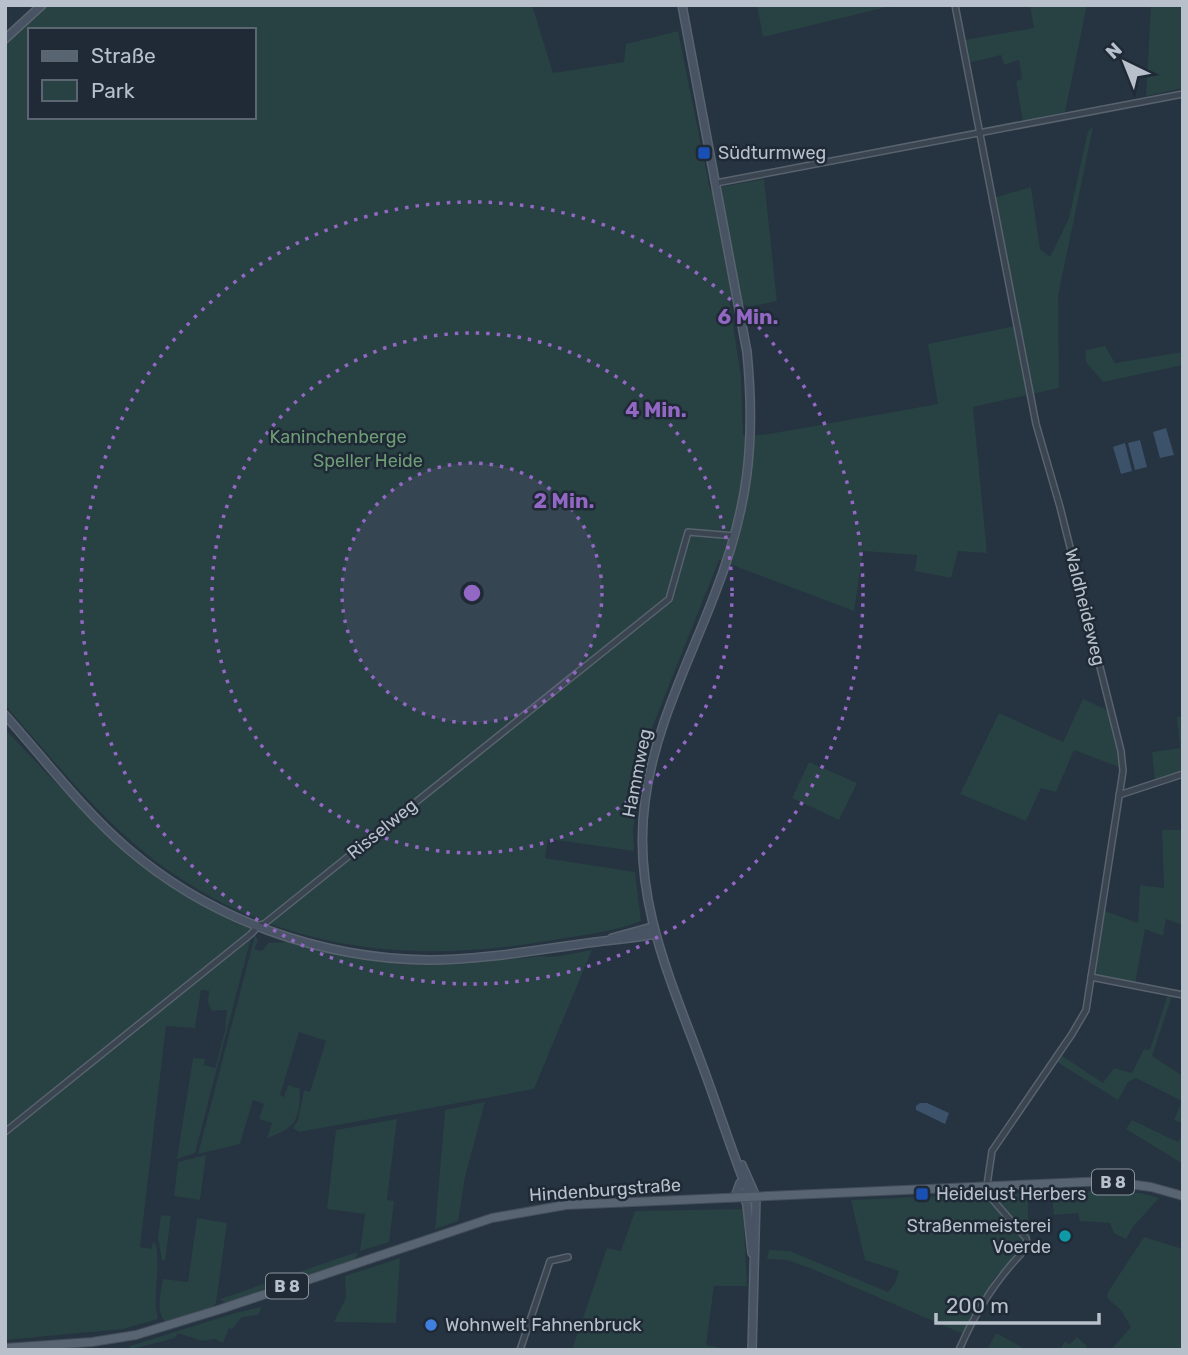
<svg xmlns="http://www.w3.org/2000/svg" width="1188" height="1355" viewBox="0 0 1188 1355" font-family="Rubik,sans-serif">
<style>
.green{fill:#284142;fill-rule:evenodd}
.water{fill:#3b526a}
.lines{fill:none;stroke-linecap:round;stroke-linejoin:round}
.street-casing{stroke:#58636e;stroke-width:8}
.secondary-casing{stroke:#58636e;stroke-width:10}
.primary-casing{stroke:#444e5a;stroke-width:10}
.street{stroke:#3a4551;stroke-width:5}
.secondary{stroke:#485464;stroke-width:7}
.primary{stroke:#586471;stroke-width:8}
.ring{fill:none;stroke:#9367c4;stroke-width:3.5;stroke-dasharray:3.5 7}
.transit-dot{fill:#1a4fb4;stroke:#1f2a36;stroke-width:2.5}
.culture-dot{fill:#0f9aa8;stroke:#1f2a36;stroke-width:2.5}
.shop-dot{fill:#3f7fe0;stroke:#1f2a36;stroke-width:2.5}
.labels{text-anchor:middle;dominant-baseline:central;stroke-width:5;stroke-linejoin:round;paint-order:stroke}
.shield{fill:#1f2a36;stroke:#89939e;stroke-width:2}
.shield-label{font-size:16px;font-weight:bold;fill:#b7c0cb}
.poi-label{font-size:18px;fill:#b7c0cb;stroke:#1f2a36;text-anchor:start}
.park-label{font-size:18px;fill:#6e9c75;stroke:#1f2a36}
.street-label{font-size:18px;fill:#b7c0cb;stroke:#1f2a36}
.centre{fill:#9367c4;stroke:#1f2a36;stroke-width:3.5}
.ring-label{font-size:21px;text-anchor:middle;font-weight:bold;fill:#9367c4;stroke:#1f2a36;stroke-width:5;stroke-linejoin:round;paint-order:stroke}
</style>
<rect width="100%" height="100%" fill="#263341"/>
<g class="green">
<path d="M47,5H532L553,73L624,62L626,44L678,31L710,189L764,179L777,301L749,307L729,298L741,377L743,435H763L938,404L928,344L1015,326L990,199L1031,187L1040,249L1050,257L1069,218L1088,131L1093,127L1058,296L1059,388L973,407L987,553L958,551L951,578L915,571L917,555L863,551L854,611L719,560L646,743L633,831L634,851L548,839L545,858L635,872L641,921C613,932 583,935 553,940C401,967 262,949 139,848C89,806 48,754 5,705V44ZM30,30H254V117H30Z"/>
<polygon points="757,5 882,5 883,8 763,37"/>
<polygon points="1030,5 1087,5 1065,112 1023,122 1016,81 1022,79 1019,60 1004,65 1001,55 968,63 964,40 1034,28"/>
<polygon points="1151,5 1183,5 1183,88 1146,96"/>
<polygon points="1105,346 1115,363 1183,352 1183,365 1103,382 1086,362 1086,350"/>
<polygon points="1083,699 1107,710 1116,743 1119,767 1074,750 1056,792 1041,788 1026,821 960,794 999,713 1063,742"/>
<polygon points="1183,716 1183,772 1155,781 1152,752 1180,748 1177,717"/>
<path d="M5,729C84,812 144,884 252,929L5,1127Z"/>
<polygon points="809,762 857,783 839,820 792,798"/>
<polygon points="1162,830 1183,830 1183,925 1166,919 1163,936 1145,929 1135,984 1095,976 1105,911 1138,923 1140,885 1164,888"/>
<path d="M255,935L258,941L254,949L262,951L268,943L287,942L345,957L405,965L463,964L542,956C554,959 578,952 592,950L534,1089L299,1132L293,1128L298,1120L304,1090L310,1092L326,1041L299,1032L280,1095L284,1097L288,1085L300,1089C300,1120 296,1128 267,1138L272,1123L259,1119L264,1104L253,1100L240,1144L198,1154Z"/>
<path d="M251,938L195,1153L177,1159L193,1058L205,1059L204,1065L215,1068L225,1031L227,1010L212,1011L208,1002L209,991L201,990L195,1028L166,1026L140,1247L151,1249L153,1242L156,1244C161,1269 152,1295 158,1319L123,1329L5,1340V1134Z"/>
<polygon points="1168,994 1172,996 1152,1056 1183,1076 1183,1124 1174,1120 1182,1101 1136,1078 1128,1082 1118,1100 1057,1062 1061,1055 1103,1083 1114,1068 1132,1073 1144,1049 1150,1050"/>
<polygon points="485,1102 465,1177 458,1221 435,1229 445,1110"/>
<polygon points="397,1119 387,1200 394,1201 389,1242 360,1251 365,1214 327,1209 336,1130"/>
<polygon points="1132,1120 1178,1142 1183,1132 1183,1164 1126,1129"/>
<polygon points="206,1155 200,1200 174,1196 178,1162"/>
<polygon points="1097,1191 1141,1193 1159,1198 1133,1227 1126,1239 1114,1233 1110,1223 1080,1221 1078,1213 1054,1215 1052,1199 1028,1201 1028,1217 1034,1234 1029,1236 991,1194"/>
<polygon points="982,1194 1022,1237 1024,1248 996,1276 963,1334 810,1268 787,1260 767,1259 769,1250 790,1251 888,1292 895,1283 899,1271 865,1260 851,1200"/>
<polygon points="743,1209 747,1286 714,1286 706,1345 733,1350 572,1350 607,1248 621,1251 635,1211"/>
<polygon points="161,1215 171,1216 165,1261 162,1260 158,1238"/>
<path d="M197,1218L227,1223L216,1303L210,1309L167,1323C154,1313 161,1294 163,1279L188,1282Z"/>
<polygon points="1144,1237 1183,1249 1183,1350 1111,1350 1131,1327 1121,1310 1107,1298 1108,1292"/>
<polygon points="357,1252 357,1256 353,1260 296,1279 273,1284 258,1292 225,1303 220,1299"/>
<polygon points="400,1258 396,1323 334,1322 346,1298 345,1276"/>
<polygon points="262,1307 258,1315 242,1317 232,1329 229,1328 223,1343 215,1339 202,1341 178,1333 175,1338 129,1350 130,1346 235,1313"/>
<polygon points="996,1333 1027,1350 987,1350"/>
<polygon points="1077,1337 1087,1346 1085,1350 1060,1350 1065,1341 1069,1345"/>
</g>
<g class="water">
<polygon points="1166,428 1174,455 1160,458 1153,432"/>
<polygon points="1140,440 1147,467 1135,470 1128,443"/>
<polygon points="1125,443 1132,471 1121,474 1113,447"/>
<polygon points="920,1103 927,1103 949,1113 945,1124 916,1110 916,1106"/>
</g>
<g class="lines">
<defs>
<g id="street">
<path d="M955,5L1036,424L1060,507L1121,751L1123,771L1086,1010L1072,1034L992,1151L986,1192L1026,1238L1028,1247C997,1277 976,1310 959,1350"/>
<polyline points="716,183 1183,94"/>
<polyline points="1119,795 1183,774"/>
<polyline points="1091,977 1183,995"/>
<polyline points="5,1132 251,934 259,925 264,924 669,599 688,532 735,536"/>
<polyline points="520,1350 550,1261 568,1257"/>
</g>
<g id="secondary">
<path d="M682,5L747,352C756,444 748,510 714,596C688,664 654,729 645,801C632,896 669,976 701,1062C718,1107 732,1153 750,1197"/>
<polyline points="5,39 42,5"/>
<path d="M5,715C45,760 82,809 127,848C209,919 320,959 429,960C479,960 531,951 581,944C606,940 630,939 655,934"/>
<polyline points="612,938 652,927"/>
<polyline points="742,1165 756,1197 752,1350"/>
<polyline points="743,1193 747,1205 752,1253"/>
<polyline points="735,1197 740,1183"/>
</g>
<polyline id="primary" points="5,1348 92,1342 136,1335 221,1309 492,1218 566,1205 1107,1181 1151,1187 1183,1196"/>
</defs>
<use href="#street" class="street-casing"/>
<use href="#secondary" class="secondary-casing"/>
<use href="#primary" class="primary-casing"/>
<use href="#street" class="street"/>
<use href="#secondary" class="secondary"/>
<use href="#primary" class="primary"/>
</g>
<circle cx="472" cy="593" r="130" fill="#9367c4" fill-opacity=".12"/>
<g class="ring">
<circle cx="472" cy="593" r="130"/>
<circle cx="472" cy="593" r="260"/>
<circle cx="472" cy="593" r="391"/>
</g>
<g class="transit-dot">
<rect x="697" y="146" width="14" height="14" rx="3.5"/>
<rect x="915" y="1187" width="14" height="14" rx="3.5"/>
</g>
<circle class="culture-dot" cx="1065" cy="1236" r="7"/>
<circle class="shop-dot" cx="431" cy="1325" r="7"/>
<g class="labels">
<g class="shield">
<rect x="1092" y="1169.5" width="42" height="25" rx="5"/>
<rect x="266" y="1273.5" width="42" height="25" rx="5"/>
</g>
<g class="shield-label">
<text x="1113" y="1182">B 8</text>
<text x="287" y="1286">B 8</text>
</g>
<g class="poi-label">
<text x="718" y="153">Südturmweg</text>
<text x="936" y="1194">Heidelust Herbers</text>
<text x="1051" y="1226" text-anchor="end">Straßenmeisterei<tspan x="1051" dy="21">Voerde</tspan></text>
<text x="445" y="1325">Wohnwelt Fahnenbruck</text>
</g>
<g class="park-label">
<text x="338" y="437">Kaninchenberge</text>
<text x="368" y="461">Speller Heide</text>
</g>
<g class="street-label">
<text transform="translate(1085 607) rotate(76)">Waldheideweg</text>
<text transform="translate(637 773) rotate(-79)">Hammweg</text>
<text transform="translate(382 829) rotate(-39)">Risselweg</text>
<text transform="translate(605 1190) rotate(-4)">Hindenburgstraße</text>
</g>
</g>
<circle cx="472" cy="593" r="10" class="centre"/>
<g class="ring-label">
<text x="748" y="324">6 Min.</text>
<text x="656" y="417">4 Min.</text>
<text x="564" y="508">2 Min.</text>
</g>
<rect width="1188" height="1355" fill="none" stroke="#b7c0cb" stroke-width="14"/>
<rect x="28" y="28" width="228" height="91" fill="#1f2a36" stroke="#5c6672" stroke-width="2"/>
<rect x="42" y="51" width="35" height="10" fill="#586471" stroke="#5c6672" stroke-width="2"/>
<text x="91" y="63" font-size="21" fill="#b7c0cb">Straße</text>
<rect x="42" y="80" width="35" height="21" fill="#284142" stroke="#5c6672" stroke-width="2"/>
<text x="91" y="98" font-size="21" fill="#b7c0cb">Park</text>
<g transform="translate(1125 63) rotate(317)" stroke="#1f2a36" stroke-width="5" paint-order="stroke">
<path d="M0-5L12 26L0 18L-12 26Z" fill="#b7c0cb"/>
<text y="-10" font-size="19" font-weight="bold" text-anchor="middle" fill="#b7c0cb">N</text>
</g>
<path d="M936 1313v10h163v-10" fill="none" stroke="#b7c0cb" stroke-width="3.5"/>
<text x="946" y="1313" font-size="21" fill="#b7c0cb" stroke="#1f2a36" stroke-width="5" paint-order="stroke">200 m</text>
</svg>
